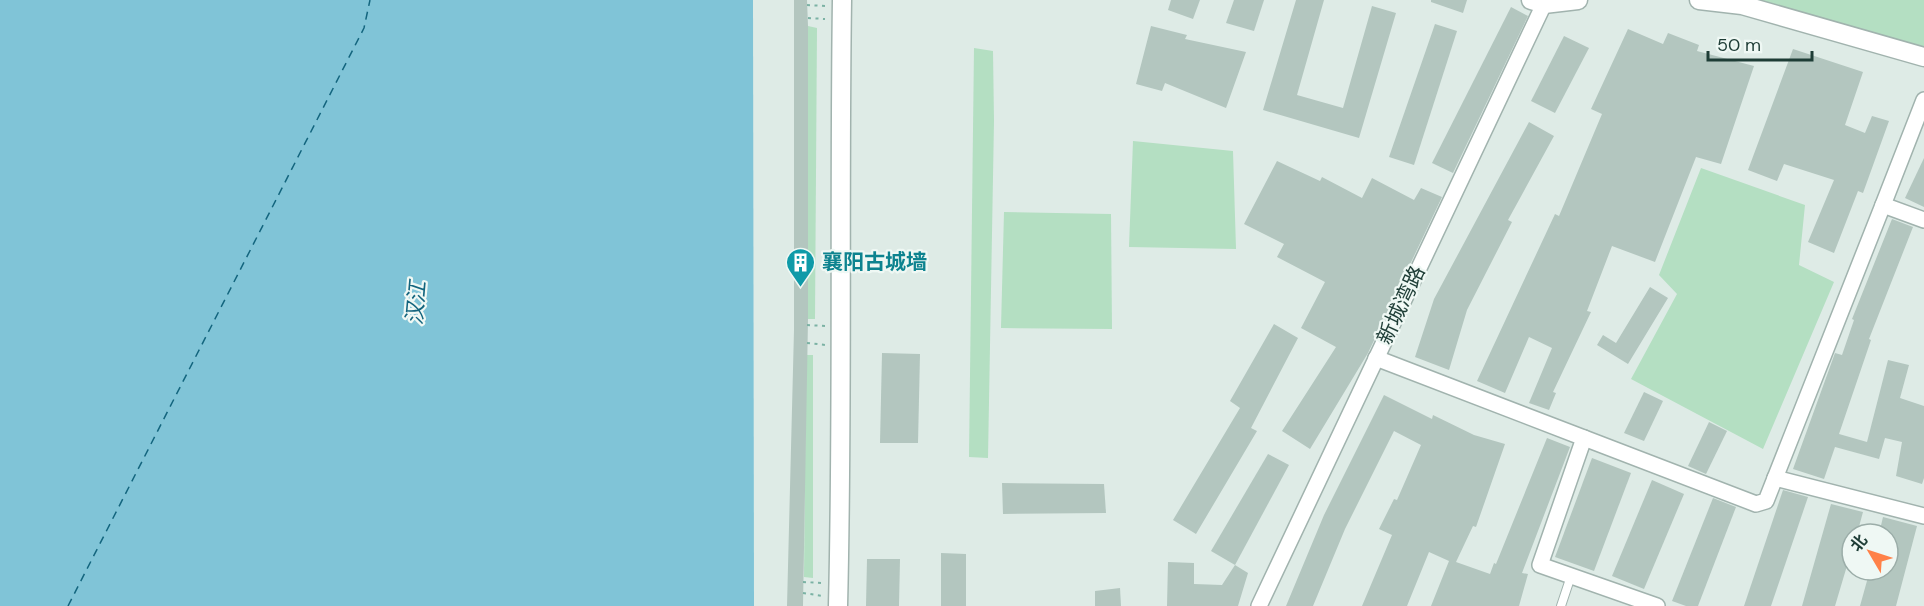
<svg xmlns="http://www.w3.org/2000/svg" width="1924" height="606" viewBox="0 0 1924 606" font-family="'DM Sans','Noto Sans SC',sans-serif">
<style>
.green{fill:#b4dfc2}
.water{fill:#80c4d7}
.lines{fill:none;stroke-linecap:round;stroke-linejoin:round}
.ferry{stroke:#13657e;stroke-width:1.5;stroke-dasharray:8 6;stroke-linecap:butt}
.building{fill:#b3c6bf}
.service-casing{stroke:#a1b3ae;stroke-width:10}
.minor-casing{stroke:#a1b3ae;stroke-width:18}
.tertiary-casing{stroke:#a1b3ae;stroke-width:21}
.path{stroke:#7bb2a4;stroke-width:2;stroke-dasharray:3 4.5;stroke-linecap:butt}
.service{stroke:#fff;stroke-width:8}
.minor{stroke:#fff;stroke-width:15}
.tertiary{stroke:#fff;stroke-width:18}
.labels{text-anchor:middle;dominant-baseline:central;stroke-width:4.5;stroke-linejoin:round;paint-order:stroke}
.culture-label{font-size:21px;font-weight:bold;fill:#0d838f;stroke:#eff8f4;text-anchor:start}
.street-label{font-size:21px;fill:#1e3d36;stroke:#eff8f4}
.water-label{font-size:22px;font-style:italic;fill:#13657e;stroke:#eff8f4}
</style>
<rect width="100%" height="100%" fill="#deebe6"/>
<g class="green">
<polygon points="1699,0 1924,0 1924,57"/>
<polygon points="808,26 817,28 815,319 808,319"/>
<polygon points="974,48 993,51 994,121 988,458 969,457"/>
<polygon points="1133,141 1233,151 1236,249 1129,247"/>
<polygon points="1701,168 1805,205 1799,265 1834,282 1763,449 1631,379 1677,294 1659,275"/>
<polygon points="1004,212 1111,214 1112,329 1001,328"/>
<polygon points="806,355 813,355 813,578 804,577"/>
</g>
<polygon class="water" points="0,0 753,0 754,606 0,606"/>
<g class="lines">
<polyline class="ferry" points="68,606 364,28 370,0"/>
</g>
<g class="building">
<polygon points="794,0 807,0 808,26 808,319 803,606 787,606 794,330"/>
<polygon points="1171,0 1200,0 1193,19 1168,10"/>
<polygon points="1234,0 1264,0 1254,31 1226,23"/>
<polygon points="1296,0 1324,0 1297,95 1343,108 1372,6 1396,13 1359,138 1263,110"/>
<polygon points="1431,0 1467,0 1463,13 1431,2"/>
<polygon points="1511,7 1528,16 1453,173 1432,163"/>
<polygon points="1435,24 1457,31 1414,165 1389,157"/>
<polygon points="1151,26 1187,35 1185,39 1246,52 1226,108 1165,83 1162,91 1136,84"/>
<polygon points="1628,29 1663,44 1668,33 1699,45 1697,51 1754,66 1721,164 1696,157 1655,262 1612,246 1587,311 1591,312 1553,392 1556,393 1549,410 1529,403 1552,348 1529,337 1505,393 1477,381 1555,214 1559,216 1602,114 1591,109"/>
<polygon points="1564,36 1589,48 1555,113 1531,101"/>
<polygon points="1793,49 1863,72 1845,125 1865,133 1872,116 1889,121 1863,193 1858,191 1834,253 1808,242 1834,180 1784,164 1777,181 1748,170"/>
<polygon points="1529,122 1554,136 1508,220 1512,222 1467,310 1449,370 1415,357 1434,299"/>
<polygon points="1924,158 1924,207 1905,198"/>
<polygon points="1277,161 1320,181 1322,177 1362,198 1372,178 1414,200 1421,188 1442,197 1368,353 1310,449 1282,431 1336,347 1301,328 1325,282 1277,257 1284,244 1244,224"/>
<polygon points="1892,219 1913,227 1869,339 1871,340 1839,434 1867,442 1888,360 1909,365 1900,398 1924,406 1924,478 1922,484 1896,476 1902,442 1885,438 1879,459 1835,447 1824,479 1793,469 1835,353 1842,355 1854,320 1852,319"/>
<polygon points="1650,287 1668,298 1628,364 1597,345 1603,335 1616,343"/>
<polygon points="1274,324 1298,338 1251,428 1257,431 1196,534 1173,520 1240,408 1230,401"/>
<polygon points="882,353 920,354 918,443 880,443"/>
<polygon points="1644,392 1663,401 1644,441 1624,433"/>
<polygon points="1384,395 1432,419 1433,415 1474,435 1505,444 1476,527 1473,526 1456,562 1490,574 1494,563 1496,564 1547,438 1570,447 1522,573 1528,574 1519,606 1431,606 1449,561 1429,552 1407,606 1362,606 1392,535 1379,529 1394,499 1397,500 1421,445 1394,431 1345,529 1313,606 1286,606 1324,515"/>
<polygon points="1709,422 1727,431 1706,474 1688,466"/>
<polygon points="1268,454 1289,465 1235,565 1211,551"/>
<polygon points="1592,458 1631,473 1594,571 1555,557"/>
<polygon points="1652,480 1684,494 1644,589 1612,576"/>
<polygon points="1002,483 1104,484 1106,513 1003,514"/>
<polygon points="1783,490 1808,497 1771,606 1744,606"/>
<polygon points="1713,498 1736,507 1698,606 1686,606 1672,601"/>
<polygon points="1831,504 1863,512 1857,534 1852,534 1852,549 1835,606 1802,606"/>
<polygon points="1883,517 1917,526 1896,606 1860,606 1870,570 1888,570 1888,534 1879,534"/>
<polygon points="941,553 966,554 966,606 941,606"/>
<polygon points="867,559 900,559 899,606 866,606"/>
<polygon points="1168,562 1194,563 1194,584 1222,585 1235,565 1248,573 1238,606 1167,606"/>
<polygon points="1120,588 1121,606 1095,606 1095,591"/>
</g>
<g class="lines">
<defs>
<polyline id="service" points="1561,606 1571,576"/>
<g id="minor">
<polyline points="1924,100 1883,205 1924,220"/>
<polyline points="1376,358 1584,438 1540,565 1657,606"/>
<polyline points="1584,438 1756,504 1766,501 1883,205"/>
<polyline points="1775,478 1924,516"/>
<polyline points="1259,606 1544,4"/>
</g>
<g id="tertiary">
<polyline points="1531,0 1544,4 1578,0"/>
<polyline points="1699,0 1742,5 1924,57"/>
<path d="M838,606C843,404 839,202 842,0"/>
</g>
</defs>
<use href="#service" class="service-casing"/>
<use href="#minor" class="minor-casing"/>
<use href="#tertiary" class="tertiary-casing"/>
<g class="path">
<polyline points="807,5 825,6"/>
<polyline points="808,18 825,19"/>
<polyline points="807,325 826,326"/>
<polyline points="807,343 826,345"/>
<polyline points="803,582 823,583"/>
<polyline points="803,593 823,596"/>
</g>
<use href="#service" class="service"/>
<use href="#minor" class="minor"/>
<use href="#tertiary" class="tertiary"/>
</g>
<defs>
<symbol id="building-pin" viewBox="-11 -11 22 30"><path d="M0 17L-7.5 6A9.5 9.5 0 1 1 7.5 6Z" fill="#0f9aa8" stroke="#eff8f4"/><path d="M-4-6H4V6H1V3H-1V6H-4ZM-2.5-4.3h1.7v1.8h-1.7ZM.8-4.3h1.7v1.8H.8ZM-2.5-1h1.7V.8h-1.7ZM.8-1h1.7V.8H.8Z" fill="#fff"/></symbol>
</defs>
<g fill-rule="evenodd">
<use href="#building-pin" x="784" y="246" width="33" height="45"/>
</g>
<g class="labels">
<g class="culture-label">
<text x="822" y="262">襄阳古城墙</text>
</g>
<g class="street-label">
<text transform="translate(1401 305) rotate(-65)">新城湾路</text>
</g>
<g class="water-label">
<text transform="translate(416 303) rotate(-85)">汉江</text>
</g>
</g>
<g transform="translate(1870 552) rotate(309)"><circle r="28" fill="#eff8f4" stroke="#9bada8" stroke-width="1.5"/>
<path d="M0-4.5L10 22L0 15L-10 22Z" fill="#ff8148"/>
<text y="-9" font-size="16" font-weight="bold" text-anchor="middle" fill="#1e3d36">北</text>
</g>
<path d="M1708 51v9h104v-9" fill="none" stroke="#1e3d36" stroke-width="3"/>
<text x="1717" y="51" font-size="18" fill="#1e3d36" stroke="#eff8f4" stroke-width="4.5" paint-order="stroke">50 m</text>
</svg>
